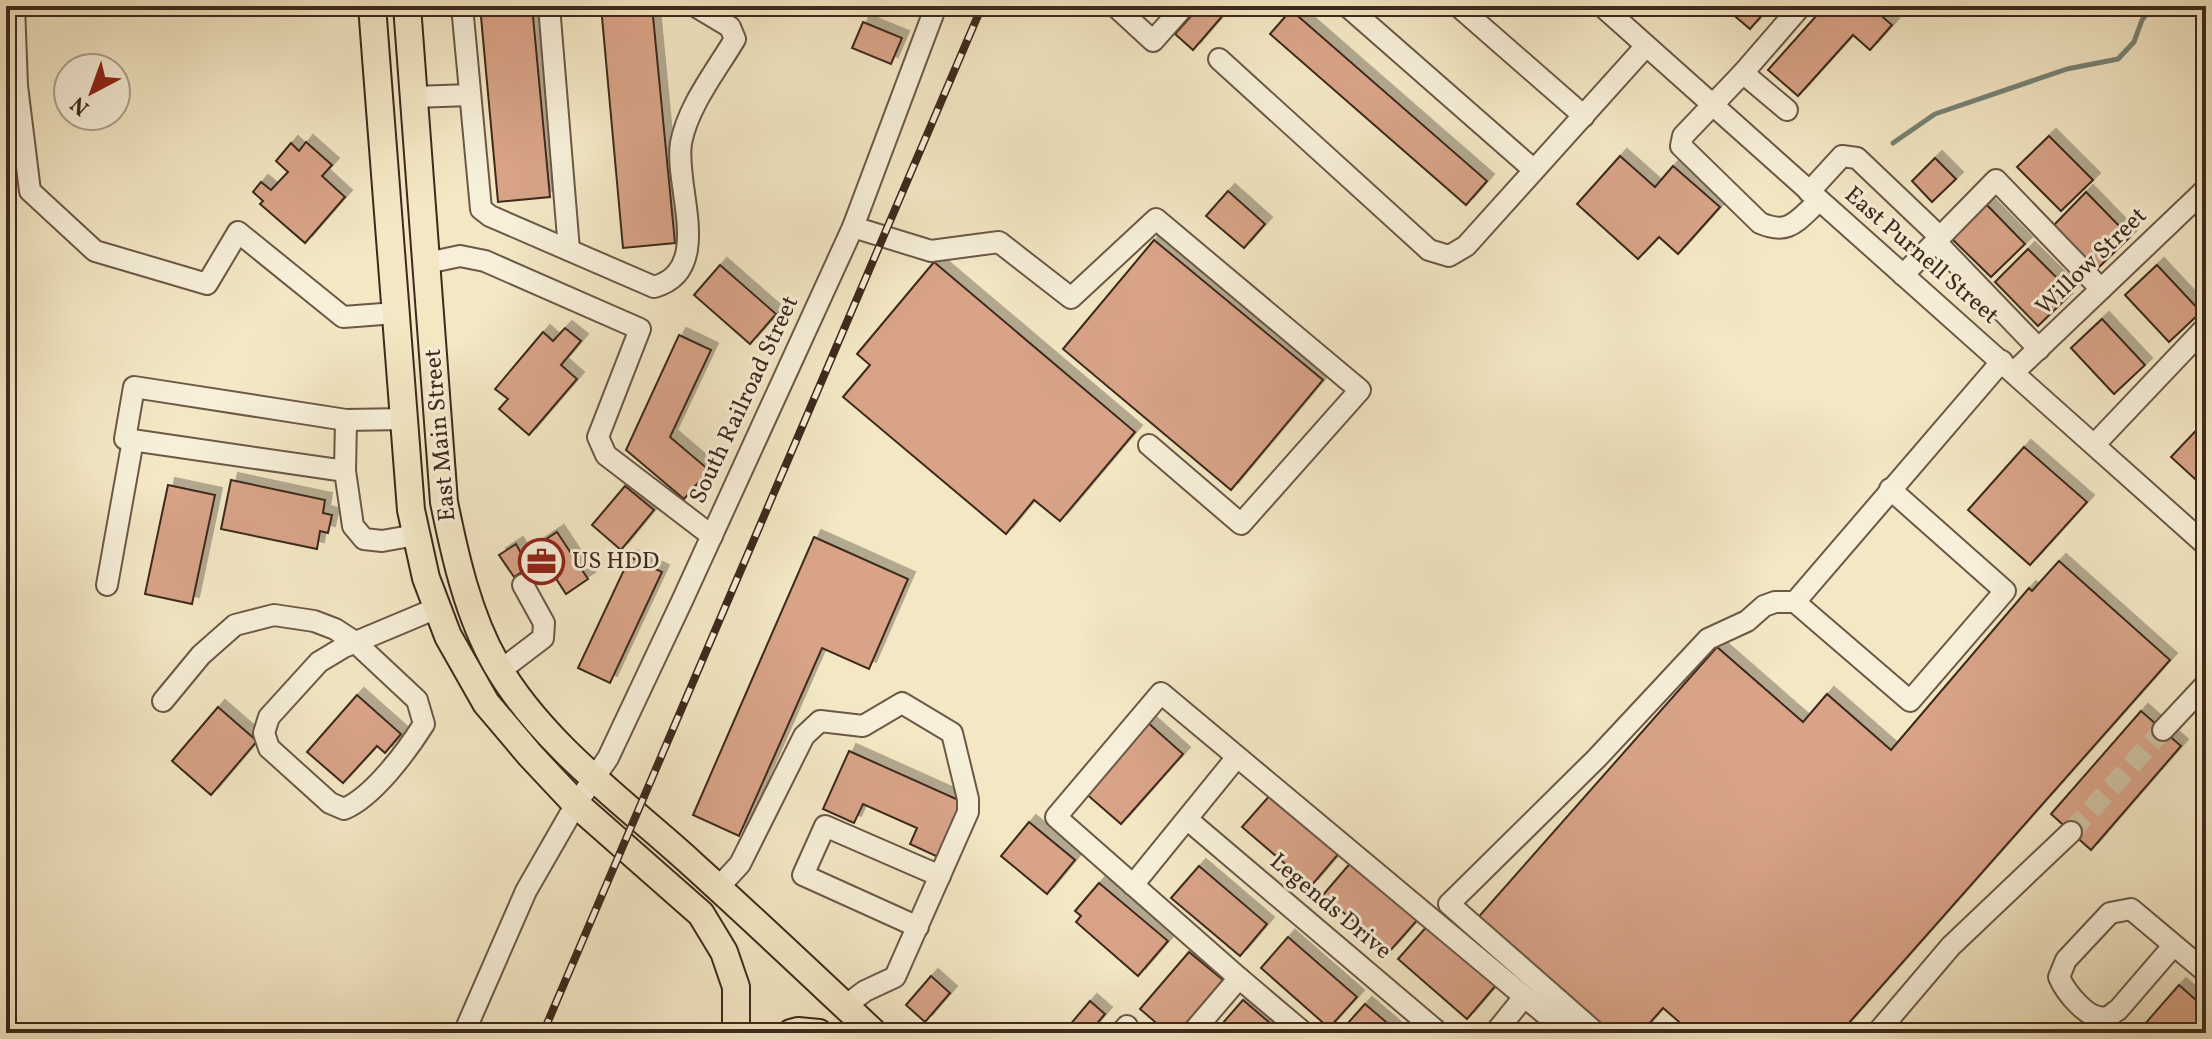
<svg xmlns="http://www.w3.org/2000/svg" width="2212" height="1039" viewBox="0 0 2212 1039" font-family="Vollkorn,serif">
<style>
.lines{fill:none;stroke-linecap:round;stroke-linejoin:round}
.stream{stroke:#768475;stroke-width:5}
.building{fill:#d8a387;stroke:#3e291c;stroke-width:2;filter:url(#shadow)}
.minor-tunnel{stroke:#cfc1a2;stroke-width:20;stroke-dasharray:20 10;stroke-linecap:butt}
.minor-casing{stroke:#6b5846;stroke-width:24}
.major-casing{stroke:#3e291c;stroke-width:30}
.minor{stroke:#f7efd9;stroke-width:20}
.major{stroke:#f3e7c4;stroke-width:26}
.rail-casing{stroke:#3e291c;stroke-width:8}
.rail{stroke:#f7efd9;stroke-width:5;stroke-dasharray:15;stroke-linecap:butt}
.labels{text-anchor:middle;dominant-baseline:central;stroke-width:6;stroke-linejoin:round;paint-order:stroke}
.street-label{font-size:24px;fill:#3e291c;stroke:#f7efd9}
.poi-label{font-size:24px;fill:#3e291c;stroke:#f7efd9;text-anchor:start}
</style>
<defs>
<filter id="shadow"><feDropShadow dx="7" dy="-7" stdDeviation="0" flood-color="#0004"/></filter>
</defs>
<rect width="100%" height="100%" fill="#f3e7c4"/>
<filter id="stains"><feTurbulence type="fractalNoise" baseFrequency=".0025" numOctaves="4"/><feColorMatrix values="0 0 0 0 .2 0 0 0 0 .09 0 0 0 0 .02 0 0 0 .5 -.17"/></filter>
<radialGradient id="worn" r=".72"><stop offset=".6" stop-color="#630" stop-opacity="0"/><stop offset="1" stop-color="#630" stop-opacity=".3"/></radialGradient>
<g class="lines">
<polyline class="stream" points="1893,143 1935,114 2067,69 2118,59 2134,42 2142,20 2153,6"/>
</g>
<g class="building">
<polygon points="480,6 532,6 550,197 498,202"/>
<polygon points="601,6 652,6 675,243 623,248"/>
<polygon points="1200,6 1231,6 1193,50 1175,34"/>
<polygon points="1723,6 1770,6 1750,29"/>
<polygon points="1825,6 1870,6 1892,25 1870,50 1853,35 1798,96 1768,70"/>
<polygon points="1291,10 1487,181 1466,205 1270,34"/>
<polygon points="863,22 902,38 891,64 852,48"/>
<polygon points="2049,136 2093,180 2061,211 2017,167"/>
<polygon points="306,142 332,165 322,176 345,197 305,243 260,204 263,201 253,192 261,182 271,190 288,172 276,161 291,143 299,151"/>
<polygon points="1620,156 1655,187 1673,166 1720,207 1678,254 1659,237 1638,259 1577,204"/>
<polygon points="1935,158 1956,179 1932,202 1912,181"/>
<polygon points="1228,191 1265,224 1244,248 1206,216"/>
<polygon points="2086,192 2130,237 2096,270 2053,226"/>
<polygon points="1983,201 2025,244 1991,277 1948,235"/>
<polygon points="1154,240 1323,380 1231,490 1063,349"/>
<polygon points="2028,249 2072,293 2038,326 1995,282"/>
<polygon points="934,262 1135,432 1060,521 1034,500 1006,534 843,397 870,365 857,354"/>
<polygon points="720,265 776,314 750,344 694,295"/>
<polygon points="2157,265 2201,312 2169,342 2125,295"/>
<polygon points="2102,319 2145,365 2114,394 2071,348"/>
<polygon points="565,328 581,341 561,365 577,379 529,435 499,409 508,399 495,389 543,332 553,341"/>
<polygon points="679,335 711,350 670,437 709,470 684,499 626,450"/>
<polygon points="2206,420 2206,489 2171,457"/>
<polygon points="2024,447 2087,502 2030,565 1968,510"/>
<polygon points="231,480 325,500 323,513 332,515 328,533 320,531 317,549 221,529"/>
<polygon points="168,485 215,495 192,604 145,594"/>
<polygon points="625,486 654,510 621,550 592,525"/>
<polygon points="557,532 588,579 566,594 553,574 538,584 528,568 514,577 499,555 516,544 522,555"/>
<polygon points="814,537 908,579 869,669 822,648 739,836 693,815"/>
<polygon points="630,557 662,572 610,683 578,668"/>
<polygon points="2059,561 2170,660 1840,1033 1680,1033 1685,1027 1663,1008 1641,1033 1602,1033 1475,921 1717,647 1803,722 1827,694 1891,750 2029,588 2032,591"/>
<polygon points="357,695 401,734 385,753 377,746 343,783 307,752"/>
<polygon points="218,707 257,741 211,795 172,761"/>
<polygon points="2141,711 2181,746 2091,850 2051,814"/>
<polygon points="1146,721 1183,754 1121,824 1084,792"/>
<polygon points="849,751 963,802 938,857 910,844 917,828 863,804 854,823 823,809"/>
<polygon points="1272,793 1340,852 1311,886 1242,827"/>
<polygon points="1029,822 1075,860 1047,894 1001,856"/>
<polygon points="1353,860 1419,918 1389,952 1323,895"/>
<polygon points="1199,866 1267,924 1240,956 1171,898"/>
<polygon points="1099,883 1168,941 1138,976 1076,922 1081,916 1075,911"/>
<polygon points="1429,924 1497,984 1467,1019 1398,959"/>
<polygon points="1288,937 1357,997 1329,1028 1261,968"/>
<polygon points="1189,952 1223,980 1178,1033 1168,1033 1140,1009"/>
<polygon points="931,976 950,993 925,1022 906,1005"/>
<polygon points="2179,985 2206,1009 2206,1029 2203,1033 2137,1033"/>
<polygon points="1243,1000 1277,1029 1273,1033 1214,1033"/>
<polygon points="1090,1001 1105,1014 1089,1033 1063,1033"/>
<polygon points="1365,1004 1399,1033 1339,1033"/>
</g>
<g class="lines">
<polyline class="minor-tunnel" points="2071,832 2163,730"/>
<defs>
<g id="minor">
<polyline points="14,6 17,86 30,191 95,251 207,284 238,232 343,317 396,313"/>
<path d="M462,6L481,209L490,216L654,287C715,270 674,187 681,143C688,106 716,71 735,39L730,27L695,6"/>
<polyline points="549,6 569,250"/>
<polyline points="1115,6 1153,41 1184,6"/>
<polyline points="1347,6 1534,170"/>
<polyline points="1458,6 1584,116"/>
<polyline points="1602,6 2206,545"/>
<polyline points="1219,59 1429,250 1449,256 1466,246 1646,46"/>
<polyline points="1743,73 1801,6"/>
<polyline points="414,97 470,95"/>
<path d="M1787,110L1743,73L1683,136L1681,146L1760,223C1790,236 1797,220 1819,201"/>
<polyline points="1809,192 1842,156 1857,158 1940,237"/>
<polyline points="853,227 931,251 999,242 1071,298 1156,219 1360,390 1241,524 1149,445"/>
<polyline points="1936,242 2039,349"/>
<polyline points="427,263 460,256 485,261 640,329 598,437 606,455 712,536"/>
<polyline points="1903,275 1996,180 2101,289"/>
<polyline points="2014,372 2206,189"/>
<polyline points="405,419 346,420 134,387 125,439 345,471 353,526 364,539 382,541 416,535"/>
<polyline points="2095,444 2206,327"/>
<polyline points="345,471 346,420"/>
<polyline points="107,585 133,440"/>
<polyline points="1795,602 2002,361"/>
<polyline points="501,670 543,638 544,623 523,585"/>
<path d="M163,701L201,655L235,625L274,615L314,621L335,629L355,642L417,700L424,724C407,751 373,797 344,809L330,803L269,748L264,733L269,717L319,662L344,647L437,608"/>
<polyline points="2163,730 2206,684"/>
<polyline points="1188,820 1439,1033"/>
<polyline points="1133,885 1237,757"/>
<polyline points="718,888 740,864 804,736 820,721 863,726 902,703 952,733 968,799 968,812 895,977 865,991 845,1006"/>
<polyline points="918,927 803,875 825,826 940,876"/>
<path d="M2174,945L2118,1010C2114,1012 2111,1016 2107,1017C2088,1022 2065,991 2059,977L2066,960L2110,913L2131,909L2206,972"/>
<polyline points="1239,978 1056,817 1161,693 1568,1033"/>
<polyline points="464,1033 526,891 576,804 608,758 682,601 853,227 936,6"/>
<polyline points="1121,1033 1127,1026"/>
<polyline points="1192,1033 1239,978 1304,1033"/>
<polyline points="1495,1033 1524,997"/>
<polyline points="1596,1033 1449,904 1596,759 1708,639 1747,621 1764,606 1775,602 1795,602 1910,701 2005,591 1890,489"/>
<polyline points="1877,1033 1951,946 2071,832"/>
</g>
<g id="major">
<polyline points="372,6 411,510 426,578 448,636 486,703 530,755 576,804 701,914 724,952 736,987 736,1033"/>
<path d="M407,6L444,502C455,556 468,615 496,664C542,744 624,802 691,863C753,919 813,976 874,1033"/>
<polyline points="791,1033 798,1031 819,1033"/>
</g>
</defs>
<use href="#minor" class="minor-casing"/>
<use href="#major" class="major-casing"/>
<use href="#minor" class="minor"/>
<use href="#major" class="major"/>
<defs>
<polyline id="rail" points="543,1033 982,6"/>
</defs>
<use href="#rail" class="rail-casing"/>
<use href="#rail" class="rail"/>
</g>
<defs>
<symbol id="office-ring" viewBox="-11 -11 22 22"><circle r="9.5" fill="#f7efd9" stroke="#8f2418" stroke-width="1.5"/><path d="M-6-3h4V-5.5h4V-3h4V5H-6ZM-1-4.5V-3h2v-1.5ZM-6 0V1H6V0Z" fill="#8f2418"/></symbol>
</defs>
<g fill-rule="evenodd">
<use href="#office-ring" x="516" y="536" width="51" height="51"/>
</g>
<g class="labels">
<g class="street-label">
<text transform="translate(1921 256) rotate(41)">East Purnell Street</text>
<text transform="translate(2092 262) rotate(-44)">Willow Street</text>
<text transform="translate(745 400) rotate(-65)">South Railroad Street</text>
<text transform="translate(441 435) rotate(-95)">East Main Street</text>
<text transform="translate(1330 907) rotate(40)">Legends Drive</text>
</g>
<g class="poi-label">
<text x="572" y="562">US HDD</text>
</g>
</g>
<rect width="2212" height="1039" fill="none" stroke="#f3e7c4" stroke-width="32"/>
<rect x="8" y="8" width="2196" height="1023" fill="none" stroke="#3e291c" stroke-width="4"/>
<rect x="16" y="16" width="2180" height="1007" fill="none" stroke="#3e291c" stroke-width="2"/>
<g transform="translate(92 92) rotate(221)"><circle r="38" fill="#f7efd9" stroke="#ada08d" stroke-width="2"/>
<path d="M0-6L14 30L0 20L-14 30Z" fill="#8f2418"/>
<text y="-12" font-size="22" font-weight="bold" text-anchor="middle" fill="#3e291c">N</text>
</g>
<rect width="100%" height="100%" filter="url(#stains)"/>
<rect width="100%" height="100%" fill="url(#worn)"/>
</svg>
